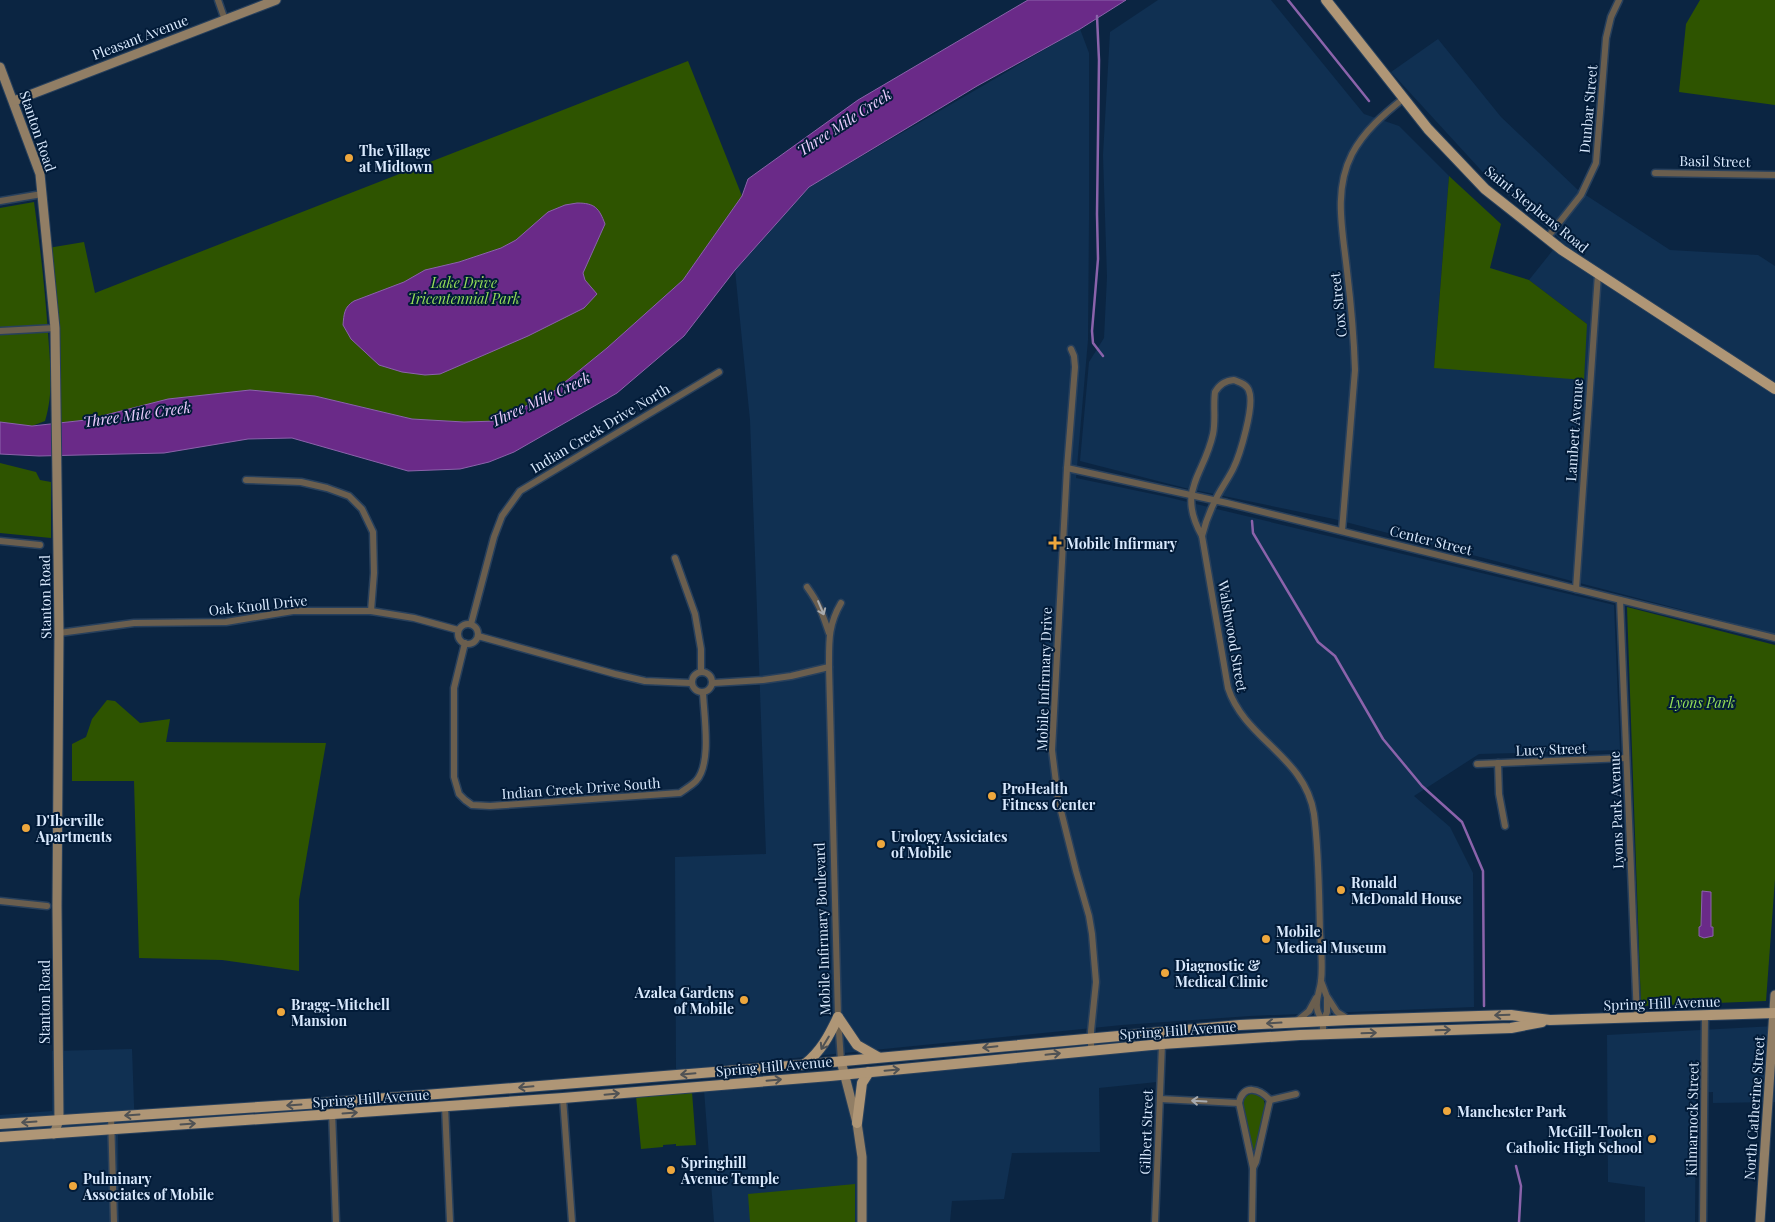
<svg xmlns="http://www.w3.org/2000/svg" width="1775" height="1222" viewBox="0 0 1775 1222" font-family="'Playfair Display',serif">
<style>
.built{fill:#103052}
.green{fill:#2e5400}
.water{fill:#6a2a88;stroke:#8b63ab}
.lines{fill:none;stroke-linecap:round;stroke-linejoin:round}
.stream{stroke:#8b63ab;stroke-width:2.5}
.street-casing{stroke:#28405c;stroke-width:9}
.secondary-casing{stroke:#28405c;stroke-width:11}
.primary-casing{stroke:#28405c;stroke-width:12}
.street{stroke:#6a5e4e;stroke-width:6}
.secondary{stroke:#917e65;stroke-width:9}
.primary{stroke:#af9676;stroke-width:10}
.oneway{stroke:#a7aaae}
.oneway2{stroke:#505254}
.poi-dot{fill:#eea73d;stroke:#021b38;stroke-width:2}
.labels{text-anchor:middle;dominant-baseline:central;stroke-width:4;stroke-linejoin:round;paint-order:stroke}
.street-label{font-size:14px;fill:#d9e9fd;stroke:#021b38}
.poi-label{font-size:14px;font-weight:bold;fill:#d9e9fd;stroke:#021b38;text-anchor:start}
.park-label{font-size:14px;font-style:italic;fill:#96e057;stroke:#021b38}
.water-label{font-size:15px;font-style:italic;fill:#eccdfe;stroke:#021b38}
</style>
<rect width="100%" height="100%" fill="#0b2542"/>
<g class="built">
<polygon points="1158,0 1271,0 1364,114 1399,126 1449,176 1434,368 1587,324 1529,280 1561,240 1490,180 1391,72 1438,39 1501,117 1578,190 1670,250 1758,255 1775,266 1775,634 1334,519 1185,488 1080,461 1089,362 1104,338 1107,277 1103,155 1110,32"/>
<polygon points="1080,29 1089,53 1089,220 1088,340 1076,478 1167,497 1614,605 1620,750 1479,754 1414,796 1450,827 1473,873 1474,1007 1250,1016 1122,1025 676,1070 675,857 766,854 750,420 735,270 809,187"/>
<polygon points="1775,1026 1775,1102 1713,1103 1713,1092 1696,1093 1695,1222 1645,1222 1645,1187 1608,1182 1607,1035"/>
<polygon points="1158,1048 1157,1082 1099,1088 1100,1152 1012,1153 1004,1199 952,1201 950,1222 714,1222 704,1090"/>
<polygon points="132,1049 135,1132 118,1133 119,1222 0,1222 0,1115 52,1111 52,1051"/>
</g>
<g class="green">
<polygon points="1700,0 1775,0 1775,105 1679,92 1686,24"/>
<polygon points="688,61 742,196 683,280 607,348 554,391 498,421 464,422 412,419 315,396 250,390 168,399 86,420 57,423 48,248 84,242 95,293"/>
<polygon points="1449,176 1501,224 1490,268 1529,280 1587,324 1584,380 1434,368"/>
<path d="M34,202C40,245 45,289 48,333C50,363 54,392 45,421L32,426L0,422V208Z"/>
<polygon points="0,463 36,472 40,480 51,482 51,538 0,533"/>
<polygon points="1627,607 1775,645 1775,879 1766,1001 1641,1006"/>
<polygon points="107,700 115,701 140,723 170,719 166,742 326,743 299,900 299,971 222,960 139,958 134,781 72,781 72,744 86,737 92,719"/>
<polygon points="692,1092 696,1145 676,1146 676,1144 663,1145 663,1147 641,1149 636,1096"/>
<polygon points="1254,1092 1263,1097 1265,1105 1256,1148 1252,1151 1250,1148 1243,1104 1245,1097"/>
<polygon points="855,1184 855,1222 750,1222 748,1194"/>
</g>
<g class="water">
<polygon points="1028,0 1126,0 1080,29 977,86 809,187 735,270 684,336 617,393 514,452 489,462 460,469 408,471 292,438 248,439 164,453 39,456 0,454 0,422 32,426 86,420 168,399 250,390 315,396 412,419 464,422 498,421 554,391 607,348 683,280 742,196 748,179 858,100"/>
<path d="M577,203C595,203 599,208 605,224L583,273L585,280L597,294L584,308L528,336L440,374L425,375L402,372L379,365L351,339L343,325C344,314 344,307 354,301L404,282L425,270L459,262L501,248L516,240L548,212L565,205Z"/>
<polygon points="1702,891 1711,892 1711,927 1713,927 1713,936 1704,938 1699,936 1699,927 1701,926"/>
</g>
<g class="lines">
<g class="stream">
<polyline points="1288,0 1369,101"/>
<polyline points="1097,16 1099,60 1097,214 1098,259 1092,331 1093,343 1103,356"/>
<polyline points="1252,521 1253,533 1318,642 1335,656 1383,739 1422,786 1462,822 1483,871 1484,1006"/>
<polyline points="1516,1166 1521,1186 1519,1222"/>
</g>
<defs>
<g id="street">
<polyline points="218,0 225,20"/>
<polyline points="1655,173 1775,175"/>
<polyline points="0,201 42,194"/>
<polyline points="1547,238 1581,195 1596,163 1606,38 1611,17 1619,0"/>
<polyline points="0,331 55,328"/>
<polyline points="1071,349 1074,356 1075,367 1067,468 1052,750 1058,799 1076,871 1089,916 1092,934 1096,982 1091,1031 1091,1050"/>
<path d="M1234,380C1239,382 1247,384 1249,391C1255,405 1240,455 1233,469C1227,481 1219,491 1214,503C1209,513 1205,524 1202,536C1176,490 1204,476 1213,434C1216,420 1213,406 1215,392C1220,384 1225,381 1234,380Z"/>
<polyline points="1067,468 1227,503 1775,638"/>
<polyline points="246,480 301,482 327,488 349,496 362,509 373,532 374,573 371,611"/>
<path d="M1342,531L1355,370C1354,337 1351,304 1347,271C1343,232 1333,191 1352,154C1364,131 1384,114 1404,98"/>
<path d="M1202,536L1228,688C1245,740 1305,756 1314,814C1319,853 1319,893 1320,932C1321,948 1323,965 1321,981C1320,990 1316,998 1317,1007C1317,1013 1320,1016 1323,1021"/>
<polyline points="0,541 40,545"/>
<polyline points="675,558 695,614 701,649 701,672"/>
<path d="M807,587C820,605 822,613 829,633"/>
<polyline points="1576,589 1598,274"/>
<polyline points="1620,600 1637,1018"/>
<circle cx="468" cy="634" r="10"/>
<polyline points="471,624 494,537 502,516 520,491 719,372"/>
<polyline points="59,633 134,623 226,622 293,611 371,611 414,618 458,630"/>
<polyline points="478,636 615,674 645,681 691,683"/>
<path d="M465,643L454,688V777L459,794L465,800L472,805L490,806L680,793C685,789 691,786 696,781C712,764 704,716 703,693"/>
<circle cx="702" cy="682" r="10"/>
<polyline points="713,683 763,680 791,676 829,667"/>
<polyline points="1498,763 1499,794 1505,826"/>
<polyline points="1477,764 1626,758"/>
<polyline points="0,901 47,906"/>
<polyline points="1321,981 1327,997 1327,1012 1323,1021 1323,1034"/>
<polyline points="1328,998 1337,1012 1348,1019"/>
<polyline points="1297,1021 1309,1011 1316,998"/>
<path d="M841,1061L838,1017L829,667C829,642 828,625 841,603"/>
<polyline points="563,1098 572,1222"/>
<polyline points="1160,1099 1239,1103"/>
<polyline points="1270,1100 1296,1094"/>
<polyline points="445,1106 450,1222"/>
<polyline points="332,1111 336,1222"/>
<polyline points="111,1116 114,1222"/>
<polyline points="1253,1168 1256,1162 1270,1100"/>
<polyline points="1155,1222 1162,1044"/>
<path d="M1252,1222L1253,1168L1239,1103C1243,1083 1260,1089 1270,1100"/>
<polyline points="1703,1222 1705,1015"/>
</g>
<g id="secondary">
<polyline points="0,67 40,174 55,328 59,633 57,906 59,1120 54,1134"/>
<polyline points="14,101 276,0"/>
<polyline points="841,1061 857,1123 862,1157 862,1222"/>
<polyline points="1760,1222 1775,995"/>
</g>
<g id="primary">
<polyline points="1326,0 1428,129 1485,189 1562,250 1775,389"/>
<polyline points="838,1017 857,1045 878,1057"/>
<path d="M805,1064C821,1051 829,1036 838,1017"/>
<polyline points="857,1123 862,1083 869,1072"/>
<polyline points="0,1124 336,1102 564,1084 789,1066 1240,1025 1349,1020 1511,1015 1550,1020 1775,1013"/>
<polyline points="0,1137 563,1098 830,1076 1162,1044 1300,1035 1511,1028 1542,1022"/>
</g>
</defs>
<use href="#street" class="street-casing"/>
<use href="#secondary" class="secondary-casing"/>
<use href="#primary" class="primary-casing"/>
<use href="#street" class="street"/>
<use href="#secondary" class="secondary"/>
<use href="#primary" class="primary"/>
</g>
<defs><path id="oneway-shaft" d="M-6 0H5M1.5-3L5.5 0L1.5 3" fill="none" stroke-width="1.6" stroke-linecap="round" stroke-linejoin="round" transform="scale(1.25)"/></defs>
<g class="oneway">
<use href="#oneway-shaft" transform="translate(821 608) rotate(67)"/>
<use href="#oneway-shaft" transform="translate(1199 1101) rotate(-177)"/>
</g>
<g class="oneway2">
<use href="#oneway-shaft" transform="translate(1502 1015) rotate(178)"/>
<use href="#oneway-shaft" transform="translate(1274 1023) rotate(177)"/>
<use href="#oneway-shaft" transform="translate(1443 1030) rotate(-2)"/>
<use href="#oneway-shaft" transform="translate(1369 1033) rotate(-2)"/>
<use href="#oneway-shaft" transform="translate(825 1043) rotate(121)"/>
<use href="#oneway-shaft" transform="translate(990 1047) rotate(174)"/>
<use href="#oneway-shaft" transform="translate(1053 1054) rotate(-6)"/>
<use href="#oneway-shaft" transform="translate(892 1070) rotate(-5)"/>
<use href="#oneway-shaft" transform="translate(688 1074) rotate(175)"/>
<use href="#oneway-shaft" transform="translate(774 1080) rotate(-5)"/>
<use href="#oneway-shaft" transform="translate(526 1087) rotate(175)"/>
<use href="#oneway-shaft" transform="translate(612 1094) rotate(-5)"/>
<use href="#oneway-shaft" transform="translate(294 1105) rotate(176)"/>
<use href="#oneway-shaft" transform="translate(350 1113) rotate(-4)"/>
<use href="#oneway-shaft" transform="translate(132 1115) rotate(176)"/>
<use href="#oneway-shaft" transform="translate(29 1122) rotate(176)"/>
<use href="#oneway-shaft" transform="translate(188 1124) rotate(-4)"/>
</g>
<g class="poi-dot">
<circle cx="349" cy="158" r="5"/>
<path d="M1052.5 535.5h5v5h5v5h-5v5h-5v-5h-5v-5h5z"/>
<circle cx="992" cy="796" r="5"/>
<circle cx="26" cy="828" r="5"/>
<circle cx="881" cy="844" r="5"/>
<circle cx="1341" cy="890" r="5"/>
<circle cx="1266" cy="939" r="5"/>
<circle cx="1165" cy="973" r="5"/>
<circle cx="744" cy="1000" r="5"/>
<circle cx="281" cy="1012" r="5"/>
<circle cx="1447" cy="1111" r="5"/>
<circle cx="1652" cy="1139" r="5"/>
<circle cx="671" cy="1170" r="5"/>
<circle cx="73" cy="1186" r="5"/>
</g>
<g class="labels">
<g class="street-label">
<text transform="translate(140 37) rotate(-21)">Pleasant Avenue</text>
<text transform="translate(1588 109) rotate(-85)">Dunbar Street</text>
<text transform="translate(38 131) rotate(71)">Stanton Road</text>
<text transform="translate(1715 161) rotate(1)">Basil Street</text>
<text transform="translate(1537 209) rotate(39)">Saint Stephens Road</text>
<text transform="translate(1338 305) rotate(-96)">Cox Street</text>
<text transform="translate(600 428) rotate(-31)">Indian Creek Drive North</text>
<text transform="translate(1574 430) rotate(-86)">Lambert Avenue</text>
<text transform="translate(1431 540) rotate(14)">Center Street</text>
<text transform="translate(45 597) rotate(-91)">Stanton Road</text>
<text transform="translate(258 605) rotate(-6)">Oak Knoll Drive</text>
<text transform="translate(1233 636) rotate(80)">Walshwood Street</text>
<text transform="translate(1044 679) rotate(-88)">Mobile Infirmary Drive</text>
<text transform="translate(1551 749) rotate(-2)">Lucy Street</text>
<text transform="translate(581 788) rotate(-4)">Indian Creek Drive South</text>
<text transform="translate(1616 810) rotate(-92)">Lyons Park Avenue</text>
<text transform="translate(822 929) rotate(-92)">Mobile Infirmary Boulevard</text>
<text transform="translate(44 1002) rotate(-90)">Stanton Road</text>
<text transform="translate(1662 1003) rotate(-2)">Spring Hill Avenue</text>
<text transform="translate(1178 1030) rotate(-4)">Spring Hill Avenue</text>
<text transform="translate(774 1066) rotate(-5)">Spring Hill Avenue</text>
<text transform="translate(371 1098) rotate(-4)">Spring Hill Avenue</text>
<text transform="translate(1754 1108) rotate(-86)">North Catherine Street</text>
<text transform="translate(1692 1119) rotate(-89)">Kilmarnock Street</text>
<text transform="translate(1146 1132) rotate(-88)">Gilbert Street</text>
</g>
<g class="poi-label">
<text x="359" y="150">The Village<tspan x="359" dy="16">at Midtown</tspan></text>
<text x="1066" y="543">Mobile Infirmary</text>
<text x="1002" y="788">ProHealth<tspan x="1002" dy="16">Fitness Center</tspan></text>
<text x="36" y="820">D'Iberville<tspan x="36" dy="16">Apartments</tspan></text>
<text x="891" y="836">Urology Assiciates<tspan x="891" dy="16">of Mobile</tspan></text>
<text x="1351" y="882">Ronald<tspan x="1351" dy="16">McDonald House</tspan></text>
<text x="1276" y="931">Mobile<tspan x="1276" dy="16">Medical Museum</tspan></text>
<text x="1175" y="965">Diagnostic &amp;<tspan x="1175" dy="16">Medical Clinic</tspan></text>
<text x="734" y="992" text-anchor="end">Azalea Gardens<tspan x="734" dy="16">of Mobile</tspan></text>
<text x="291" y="1004">Bragg-Mitchell<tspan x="291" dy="16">Mansion</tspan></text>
<text x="1457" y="1111">Manchester Park</text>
<text x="1642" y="1131" text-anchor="end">McGill-Toolen<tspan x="1642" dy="16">Catholic High School</tspan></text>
<text x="681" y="1162">Springhill<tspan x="681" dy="16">Avenue Temple</tspan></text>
<text x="83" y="1178">Pulminary<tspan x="83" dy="16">Associates of Mobile</tspan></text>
</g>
<g class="park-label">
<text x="464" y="282">Lake Drive<tspan x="464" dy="16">Tricentennial Park</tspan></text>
<text x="1702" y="702">Lyons Park</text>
</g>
<g class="water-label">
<text transform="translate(844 122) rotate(-33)">Three Mile Creek</text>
<text transform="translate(540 399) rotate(-25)">Three Mile Creek</text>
<text transform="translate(137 414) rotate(-8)">Three Mile Creek</text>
</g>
</g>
</svg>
